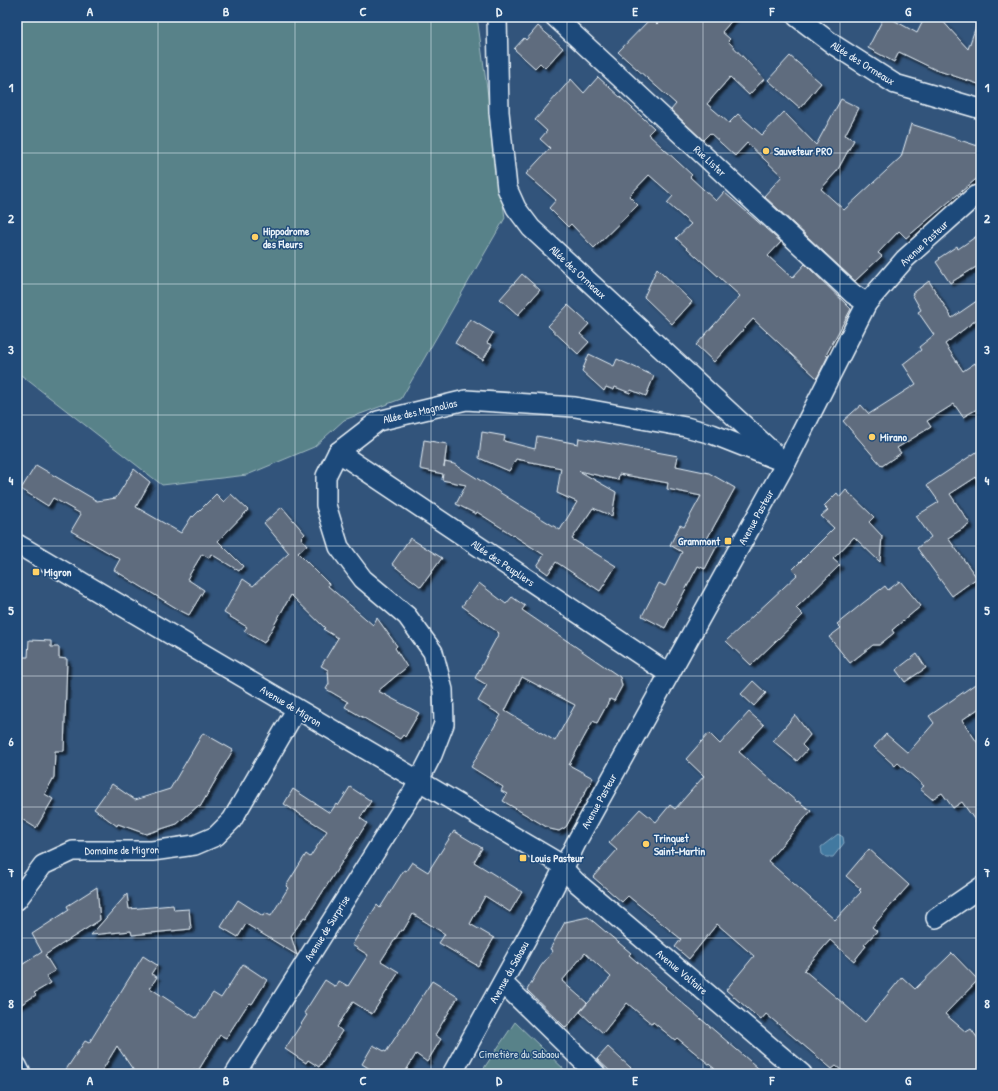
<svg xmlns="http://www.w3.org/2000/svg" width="998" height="1091" viewBox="0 0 998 1091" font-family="'Patrick Hand',sans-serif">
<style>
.green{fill:#588289;stroke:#a0bac0}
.water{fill:#4379a0;stroke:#85a9c3}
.building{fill:#5e6c7e;stroke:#e8f1f8;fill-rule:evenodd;filter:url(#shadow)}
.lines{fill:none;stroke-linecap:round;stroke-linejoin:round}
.minor-casing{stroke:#e8f1f8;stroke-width:22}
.minor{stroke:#1f4a7a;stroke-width:19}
.grid{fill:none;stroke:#e8f1f8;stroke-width:1;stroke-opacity:0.55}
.poi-dot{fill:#ffd166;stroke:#1f4a7a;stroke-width:1.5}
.labels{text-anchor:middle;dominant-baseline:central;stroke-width:3;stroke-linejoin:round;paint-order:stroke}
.street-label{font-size:11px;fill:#e8f1f8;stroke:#1f4a7a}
.poi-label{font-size:11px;font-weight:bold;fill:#e8f1f8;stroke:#1f4a7a;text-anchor:start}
.park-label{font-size:11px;fill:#d2e0e7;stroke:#1f4a7a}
.neatline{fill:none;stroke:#e8f1f8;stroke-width:1.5}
.grid-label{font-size:13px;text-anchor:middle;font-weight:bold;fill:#e8f1f8}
</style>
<defs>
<filter id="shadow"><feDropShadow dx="3.5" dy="3.5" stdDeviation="1" flood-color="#0009"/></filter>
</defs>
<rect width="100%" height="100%" fill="#32547b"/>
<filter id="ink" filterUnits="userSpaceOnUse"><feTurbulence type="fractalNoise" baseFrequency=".025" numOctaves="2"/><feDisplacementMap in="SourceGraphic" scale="8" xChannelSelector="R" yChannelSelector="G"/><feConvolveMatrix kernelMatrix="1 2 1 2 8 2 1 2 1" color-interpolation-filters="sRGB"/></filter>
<g filter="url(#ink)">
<g class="green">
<polygon points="17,17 477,17 505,218 401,399 344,420 314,447 247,475 162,485 17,372"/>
<polygon points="515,1022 569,1074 480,1074"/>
</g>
<polygon class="water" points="838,834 843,837 844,843 833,857 826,857 822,854 821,847"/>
<g class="building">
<polygon points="663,17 735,17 722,32 730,39 728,41 764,79 749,95 730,77 707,104 729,123 738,114 762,135 784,112 816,145 841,99 859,108 845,135 854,140 837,171 821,189 844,210 901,157 911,124 981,147 981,175 906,238 899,231 878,253 882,256 855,281 764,196 782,176 747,143 735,156 710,133 703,140 671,110 676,104 618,52 651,18 657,24"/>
<polygon points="884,17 888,17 917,33 925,17 939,17 968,49 979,18 981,19 981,85 936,70 899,52 894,62 868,48"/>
<polygon points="538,26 563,48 545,68 540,63 535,68 514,49 524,38 526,40"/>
<polygon points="790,56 821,83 800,108 768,80"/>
<polygon points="598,77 654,128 648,134 692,175 690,177 716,201 724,192 781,242 768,256 792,278 805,264 851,309 826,355 828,356 817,378 753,319 714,362 696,345 740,296 676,238 691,224 667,203 673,196 649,175 629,196 638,205 594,248 571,224 568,227 549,208 556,200 526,174 550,148 540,139 547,131 535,120 571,79 584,93"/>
<polygon points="981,233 981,264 950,283 936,262 940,259 939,258 957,246 958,249"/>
<polygon points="657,268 692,302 672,324 644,297"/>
<polygon points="522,274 540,290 518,315 500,299"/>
<polygon points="929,281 952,318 981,298 981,316 945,344 963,371 975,363 981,373 981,407 963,417 954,404 927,421 931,427 897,448 901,453 882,466 843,421 861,405 869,414 916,384 903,364 921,350 919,347 934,335 918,312 921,310 912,294"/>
<polygon points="568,305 589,324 580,334 589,342 578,354 548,326"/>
<polygon points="470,319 493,333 487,343 492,345 483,360 455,343"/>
<polygon points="589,354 614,366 617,359 654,376 646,396 631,390 630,393 615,387 614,390 606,387 604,391 582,371"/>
<polygon points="482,432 505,436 504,441 535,449 537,436 578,444 579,438 678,456 676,466 709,473 735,488 707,539 718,544 705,569 698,566 665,628 642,616 659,583 665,586 682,552 670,545 680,525 684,527 701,496 667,489 668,483 619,474 618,480 579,471 616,492 612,516 593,508 572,539 616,566 600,591 556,562 548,574 537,566 544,555 477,512 476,514 456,504 466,485 442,480 443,474 420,469 424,440 447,444 444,467 445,462 454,464 560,530 577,502 557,493 561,468 516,459 509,471 479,458"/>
<polygon points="981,449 981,474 950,494 970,524 948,538 977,578 952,596 917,548 931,537 916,516 939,502 927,485"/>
<polygon points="36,465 97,501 116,498 134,469 150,482 136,507 181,533 192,516 193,517 216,494 224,502 231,494 248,510 218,541 243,566 239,571 211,554 209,558 202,554 187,579 204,590 189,615 181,611 114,570 120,559 71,531 81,514 53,498 48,506 21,489"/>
<polygon points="846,490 874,517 869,522 882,536 880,562 854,537 833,559 840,565 796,608 803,615 751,665 726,641 797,575 792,570 834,528 821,516 828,510 824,506 837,493 840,497"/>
<polygon points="282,507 305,534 301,538 307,545 298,553 329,584 328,586 373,625 377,618 397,646 395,648 407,667 378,691 419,713 405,737 403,735 400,739 345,707 348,702 326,689 329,684 328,670 321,666 338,638 323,629 325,628 291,595 264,643 244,631 247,627 224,613 243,579 253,586 289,553 264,523"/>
<polygon points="410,538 442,558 421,587 392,564"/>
<polygon points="900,581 921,606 892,630 894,633 879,645 873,645 850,663 829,637 841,628 837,624 863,603 885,586 888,590"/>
<path d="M479,583L506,604L512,597L525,606L522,610L620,677L622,686L614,701L610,699L597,723L593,721L569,765L593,778L566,827L559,831L550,829L503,801L507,794L501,791L503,787L471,767L501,715L478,701L487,685L475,678L499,633L462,606ZM522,677L575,705L555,741L505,711Z"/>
<polygon points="29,640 51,641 51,647 59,647 59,658 67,659 64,751 55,751 54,777 45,794 53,799 36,828 17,816 18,657 28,657"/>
<polygon points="917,654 926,668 905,682 896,670"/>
<polygon points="981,680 981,707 962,720 981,748 981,829 962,802 953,808 942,793 932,799 920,789 924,786 898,763 895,766 874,747 886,734 908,753 934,723 929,716"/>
<polygon points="753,681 766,693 754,706 741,694"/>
<polygon points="749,712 764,725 739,752 797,802 798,801 811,811 768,861 835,920 861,892 859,890 861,889 846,876 869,849 909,885 872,927 877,931 864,945 866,946 854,961 830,940 804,970 865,1022 902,977 915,989 952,953 978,980 945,1014 966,1032 971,1029 981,1043 981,1074 846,1074 836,1066 832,1069 766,1014 761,1020 726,990 754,956 717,924 689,959 675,947 681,939 628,896 622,902 593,877 617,850 609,843 640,809 656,822 670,805 675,809 704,776 686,759 709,733 720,744"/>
<polygon points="795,715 810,735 802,745 807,750 797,761 773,741"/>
<polygon points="203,733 233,750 200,807 198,806 177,824 146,834 118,824 117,826 94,809 112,784 135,800 170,789"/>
<polygon points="350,787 371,801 360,818 367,823 306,918 304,917 291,936 297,955 246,924 238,937 221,927 238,900 263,916 265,913 271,916 288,888 286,886 306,854 310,857 327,831 284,804 293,789 330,813 336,804 338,806"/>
<polygon points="454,831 482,848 474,862 522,892 510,912 485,896 470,924 494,938 478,966 439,943 445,934 413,914 403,931 401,930 381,961 399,972 372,1014 353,1002 337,1027 342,1031 319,1067 308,1060 306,1063 285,1049 307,1015 304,1013 325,980 336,987 339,981 348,986 368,955 352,945 377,905 380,908 404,870 406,871 412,862 428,872"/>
<polygon points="97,887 100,920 45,955 55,971 46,976 51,983 34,993 36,995 17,1007 17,968 42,952 32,934 69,910 67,906"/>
<polygon points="127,894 129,909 173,905 174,910 189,909 191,929 132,935 131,931 91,935"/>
<polygon points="588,917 631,953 629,955 666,987 665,988 765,1074 721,1074 682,1042 677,1038 675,1040 653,1022 652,1024 627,1003 603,1033 580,1012 611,977 585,953 562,981 587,1003 566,1028 527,990 541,966 553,951 550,949 565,922"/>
<polygon points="143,956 157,965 151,974 157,977 150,988 196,1018 213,993 221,998 243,964 267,980 252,1004 250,1003 246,1007 226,1038 220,1035 198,1071 194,1069 186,1074 136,1074 117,1046 100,1074 63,1074 85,1041 89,1043"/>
<polygon points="432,981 458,997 435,1035 441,1039 427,1062 416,1054 404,1074 378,1074 362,1064 373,1045 386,1052"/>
<polygon points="608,1047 621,1059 638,1074 613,1074 597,1059"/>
</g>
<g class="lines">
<defs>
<g id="minor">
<polyline points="497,17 499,112 507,188 516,208 531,228 776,455"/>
<polyline points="555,17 853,294 867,303"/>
<polyline points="797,17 834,45 895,84 981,109"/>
<polyline points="338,452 669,674"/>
<polyline points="17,544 557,862 576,882 802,1074"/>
<polyline points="17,900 43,865 73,851 152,851 195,845 216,836 232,820 296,710"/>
<polyline points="936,918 981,887"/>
<polyline points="503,983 596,1074"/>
<polyline points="17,1066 21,1074"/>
<polyline points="235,1074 413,792 432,755 444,724 443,690 433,652 407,616 363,579 339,547 326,505 326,476 338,452 378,421 466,400 575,407 686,427 712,434 786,463"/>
<polyline points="452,1074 545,905 578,839 786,463 867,303 905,259 975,196 981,194"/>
</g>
</defs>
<use href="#minor" class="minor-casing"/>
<use href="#minor" class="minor"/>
</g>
</g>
<path class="grid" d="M158,17V1074M295,17V1074M431,17V1074M567,17V1074M703,17V1074M840,17V1074M17,153H981M17,284H981M17,415H981M17,546H981M17,676H981M17,807H981M17,938H981"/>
<g class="poi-dot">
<circle cx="766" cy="151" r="4"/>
<circle cx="255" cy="237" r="4"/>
<circle cx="872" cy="437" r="4"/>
<rect x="724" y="537" width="8" height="8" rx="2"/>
<rect x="32" y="568" width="8" height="8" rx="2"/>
<circle cx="646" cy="844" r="4"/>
<rect x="519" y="854" width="8" height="8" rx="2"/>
</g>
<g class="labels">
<g class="street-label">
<text transform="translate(863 63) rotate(32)">Allée des Ormeaux</text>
<text transform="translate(710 161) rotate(43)">Rue Lister</text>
<text transform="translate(924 243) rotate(-43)">Avenue Pasteur</text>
<text transform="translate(578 272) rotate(43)">Allée des Ormeaux</text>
<text transform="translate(420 411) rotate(-13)">Allée des Magnolias</text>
<text transform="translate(756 517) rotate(-61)">Avenue Pasteur</text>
<text transform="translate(503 563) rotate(34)">Allée des Peupliers</text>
<text transform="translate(291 706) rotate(31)">Avenue de Migron</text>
<text transform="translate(599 801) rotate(-61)">Avenue Pasteur</text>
<text transform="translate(122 850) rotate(-1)">Domaine de Migron</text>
<text transform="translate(327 928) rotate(-58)">Avenue de Surprise</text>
<text transform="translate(509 972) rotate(-61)">Avenue du Sabaou</text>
<text transform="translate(682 972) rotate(40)">Avenue Voltaire</text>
</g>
<g class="poi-label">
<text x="774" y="151">Sauveteur PRO</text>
<text x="263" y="231">Hippodrome<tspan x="263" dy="13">des Fleurs</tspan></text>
<text x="880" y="437">Mirano</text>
<text x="720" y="541" text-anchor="end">Grammont</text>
<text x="44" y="572">Migron</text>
<text x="654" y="838">Trinquet<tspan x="654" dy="13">Saint-Martin</tspan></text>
<text x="531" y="858">Louis Pasteur</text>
</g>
<g class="park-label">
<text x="519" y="1054">Cimetière du Sabaou</text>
</g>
</g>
<rect width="998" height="1091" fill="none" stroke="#1f4a7a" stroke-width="44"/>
<rect x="22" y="22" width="954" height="1047" class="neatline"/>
<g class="grid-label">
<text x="90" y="16">A</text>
<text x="226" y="16">B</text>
<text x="363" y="16">C</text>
<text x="499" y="16">D</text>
<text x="635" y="16">E</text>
<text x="772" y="16">F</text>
<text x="908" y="16">G</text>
<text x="11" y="92">1</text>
<text x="987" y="92">1</text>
<text x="11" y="223">2</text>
<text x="987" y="223">2</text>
<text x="11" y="354">3</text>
<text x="987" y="354">3</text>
<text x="11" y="485">4</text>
<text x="987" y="485">4</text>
<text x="11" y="615">5</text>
<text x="987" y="615">5</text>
<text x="11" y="746">6</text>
<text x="987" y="746">6</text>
<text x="11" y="877">7</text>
<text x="987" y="877">7</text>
<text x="11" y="1008">8</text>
<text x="987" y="1008">8</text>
<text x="90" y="1085">A</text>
<text x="226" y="1085">B</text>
<text x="363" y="1085">C</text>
<text x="499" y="1085">D</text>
<text x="635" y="1085">E</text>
<text x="772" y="1085">F</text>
<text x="908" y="1085">G</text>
</g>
</svg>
